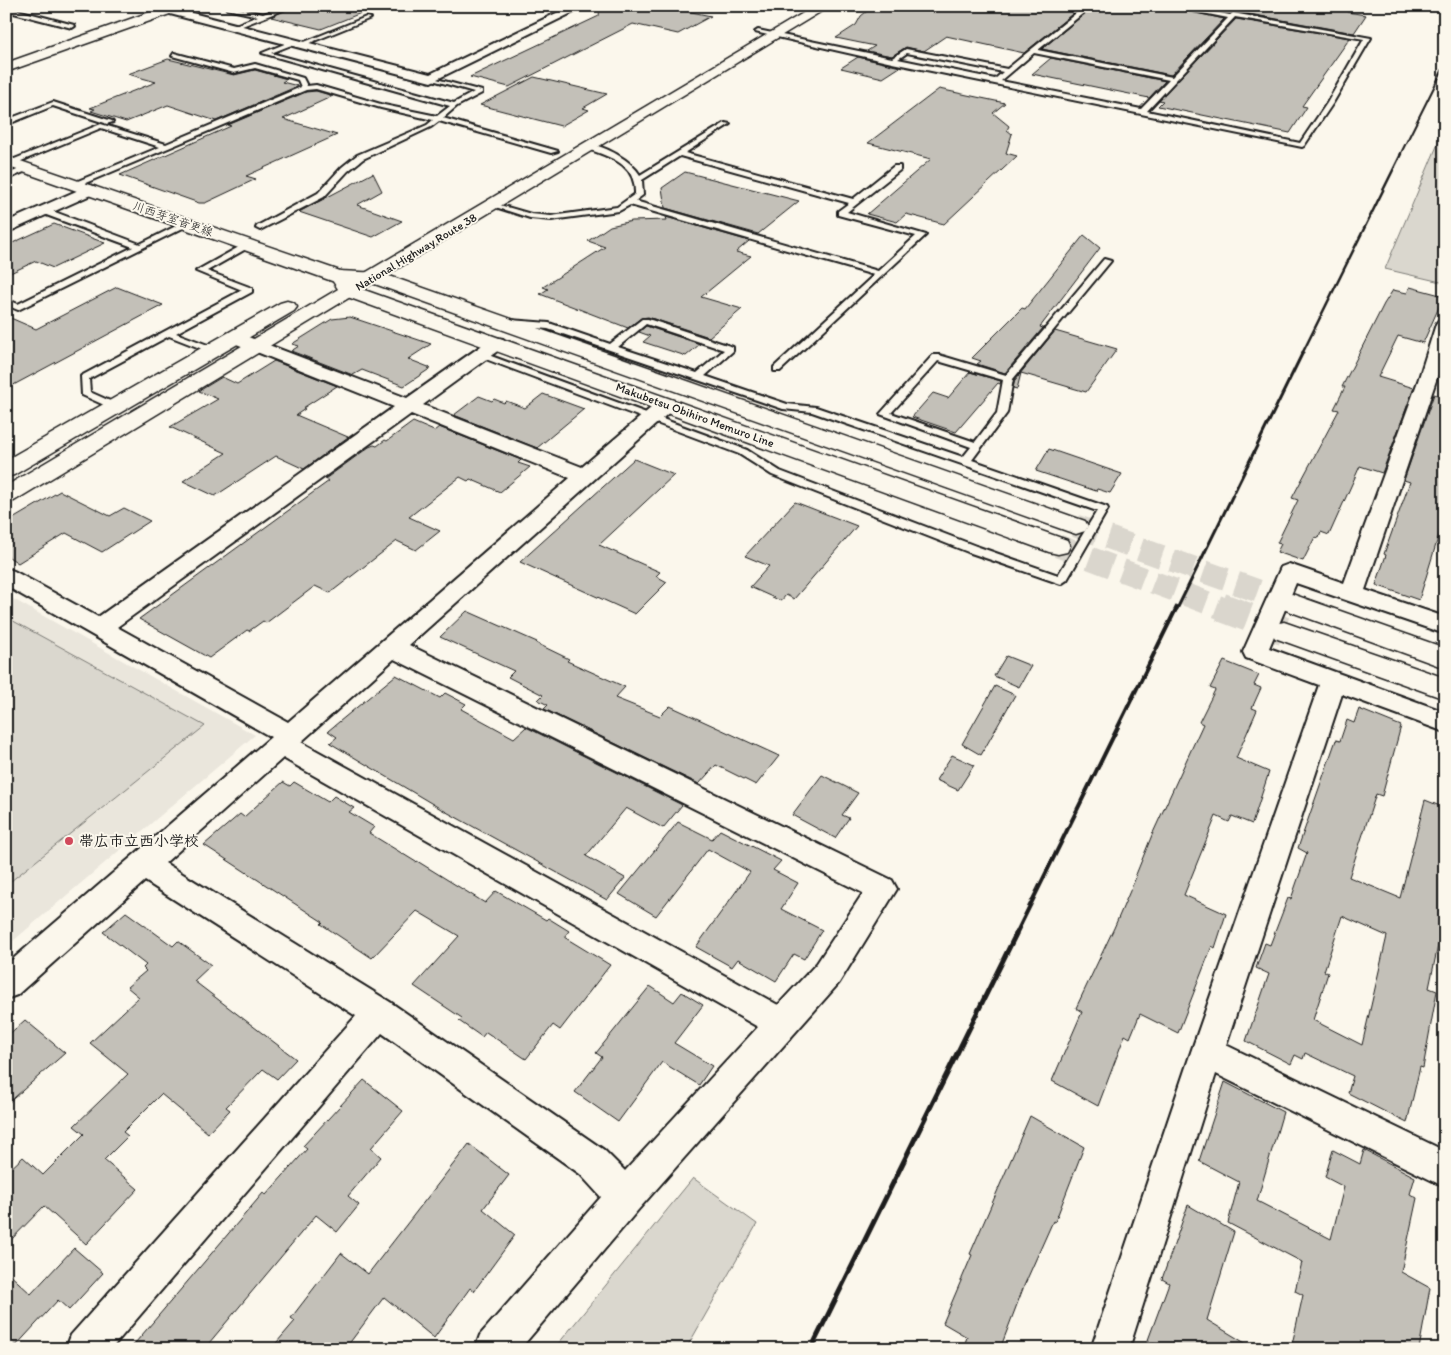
<svg xmlns="http://www.w3.org/2000/svg" width="1451" height="1355" viewBox="0 0 1451 1355" font-family="Itim,'Klee One',sans-serif">
<style>
.built{fill:#eae6dc}
.green{fill:#dad7ce;stroke:#7b7a75}
.building{fill:#c3c0b8;stroke:#1c1c1c;fill-rule:evenodd}
.lines{fill:none;stroke-linecap:round;stroke-linejoin:round}
.primary-tunnel-far1{stroke:#dad6cd;stroke-width:23;stroke-dasharray:23 11;stroke-linecap:butt}
.primary-tunnel{stroke:#dad6cd;stroke-width:29;stroke-dasharray:29 15;stroke-linecap:butt}
.lane-casing{stroke:#1c1c1c;stroke-width:4}
.street-casing{stroke:#1c1c1c;stroke-width:4}
.secondary-casing{stroke:#1c1c1c;stroke-width:3}
.primary-casing{stroke:#1c1c1c;stroke-width:3}
.highway-casing{stroke:#1c1c1c;stroke-width:3}
.lane{fill:#fbf7ec;fill-rule:evenodd}
.street{fill:#fbf7ec;fill-rule:evenodd}
.secondary{fill:#fbf7ec;fill-rule:evenodd}
.primary{fill:#fbf7ec;fill-rule:evenodd}
.highway{fill:#fbf7ec;fill-rule:evenodd}
.rail-far4{stroke:#1c1c1c;stroke-width:2}
.rail-far3{stroke:#1c1c1c;stroke-width:2.5}
.rail-far2{stroke:#1c1c1c;stroke-width:3}
.rail-far1{stroke:#1c1c1c;stroke-width:4}
.rail{stroke:#1c1c1c;stroke-width:5}
.poi-dot{fill:#d1495b;stroke:#fbf7ec;stroke-width:2}
.labels{text-anchor:middle;dominant-baseline:central;stroke-width:4;stroke-linejoin:round;paint-order:stroke}
.far-street-label{font-size:12px;fill:#1c1c1c;stroke:#fbf7ec}
.poi-label{font-size:15px;font-weight:bold;fill:#1c1c1c;stroke:#fbf7ec;text-anchor:start}
</style>
<rect width="100%" height="100%" fill="#fbf7ec"/>
<filter id="ink" filterUnits="userSpaceOnUse"><feTurbulence type="fractalNoise" baseFrequency=".02" numOctaves="2"/><feDisplacementMap in="SourceGraphic" scale="10" xChannelSelector="R" yChannelSelector="G"/><feConvolveMatrix kernelMatrix="1 2 1 2 8 2 1 2 1" color-interpolation-filters="sRGB"/></filter>
<g filter="url(#ink)">
<polygon class="built" points="6,595 255,735 6,947"/>
<g class="green">
<polygon points="1445,127 1445,283 1385,269"/>
<polygon points="6,617 205,726 6,885"/>
<polygon points="693,1178 757,1224 686,1349 554,1349"/>
</g>
<g class="building">
<polygon points="295,6 376,6 376,7 321,29 271,17"/>
<polygon points="600,6 669,6 667,7 711,16 678,34 633,24 509,87 470,77 599,16"/>
<polygon points="879,6 1082,6 1024,53 946,36 924,51 906,47 892,56 867,51 875,46 836,38 856,25 861,16 871,8"/>
<polygon points="1094,6 1166,6 1224,19 1171,75 1042,49"/>
<polygon points="1194,6 1351,6 1347,12 1366,15 1354,33 1233,11 1230,13"/>
<polygon points="1236,19 1350,38 1302,106 1307,107 1290,133 1158,106 1163,101 1159,100"/>
<polygon points="858,57 892,65 900,67 883,78 841,68"/>
<polygon points="1051,58 1165,81 1149,98 1032,74"/>
<polygon points="168,59 234,75 255,70 287,79 282,82 298,86 216,121 168,105 126,122 91,111 95,109 90,108 156,82 128,74"/>
<polygon points="534,77 607,94 583,108 589,110 561,126 480,105"/>
<polygon points="939,89 1005,103 993,113 1009,126 1007,130 1012,134 1006,153 1017,156 944,224 906,214 897,222 867,214 931,159 868,143"/>
<polygon points="316,91 333,96 283,119 337,135 246,176 256,179 205,203 199,203 120,175 231,126 228,125 306,92"/>
<polygon points="685,172 799,201 758,234 665,208 662,188"/>
<polygon points="373,173 382,191 357,205 402,221 373,237 299,212"/>
<polygon points="666,217 749,241 736,252 751,256 701,297 742,309 709,337 648,317 641,318 628,328 540,294 548,289 543,287 605,247 588,241 610,226 632,221 667,220"/>
<polygon points="54,224 105,243 53,268 36,261 6,275 6,246"/>
<polygon points="1084,235 1100,248 1040,327 1043,328 1005,373 977,364 981,361 972,358 1022,308 1025,309"/>
<polygon points="117,287 163,305 6,389 6,316 36,329"/>
<polygon points="1410,287 1444,296 1423,343 1398,336 1378,377 1414,388 1382,473 1360,466 1329,535 1321,532 1319,538 1315,537 1303,561 1277,552 1281,544 1277,543 1298,500 1292,498 1339,410 1334,409 1345,387 1342,387 1384,304 1393,290 1407,293"/>
<polygon points="350,317 431,344 408,359 431,368 404,386 362,370 353,375 291,351 299,346 292,344 332,319"/>
<polygon points="646,326 700,344 686,356 643,342 650,336 639,332"/>
<polygon points="1055,331 1117,349 1086,392 1021,373 1017,389 1013,388 1015,380"/>
<polygon points="274,361 337,386 303,408 305,409 296,415 348,437 304,469 276,456 215,496 183,481 226,453 170,427 218,399 199,391 222,377 237,384"/>
<polygon points="970,372 1001,381 1000,384 998,383 956,432 912,417 933,393 948,398"/>
<polygon points="543,394 584,409 537,448 454,415 479,396 492,401 494,399 504,403 506,401 525,408"/>
<polygon points="1434,394 1445,397 1445,515 1419,600 1376,585 1386,555 1384,554 1410,482 1404,480"/>
<polygon points="413,422 434,431 439,427 521,460 518,463 530,467 500,492 470,479 468,481 460,477 409,517 440,531 416,550 397,541 330,593 315,586 266,623 263,621 249,631 247,630 209,658 139,619 329,481 325,479 369,447 374,445 377,446 385,440 387,441"/>
<polygon points="1049,449 1122,474 1110,493 1097,489 1096,491 1036,471"/>
<polygon points="634,459 674,475 599,545 660,572 656,576 667,582 635,614 520,562"/>
<polygon points="60,491 110,516 124,508 150,521 102,552 66,533 18,563 6,555 6,523"/>
<polygon points="795,502 857,526 794,599 786,595 781,601 750,587 769,566 745,556"/>
<polygon points="467,611 537,642 536,643 569,659 567,661 625,687 615,698 660,716 670,706 779,756 756,785 716,765 699,784 544,709 548,705 538,700 543,695 508,677 514,671 440,637"/>
<polygon points="1006,656 1031,666 1019,687 994,676"/>
<polygon points="1224,661 1259,675 1254,685 1261,688 1252,708 1257,710 1236,758 1269,772 1252,824 1232,816 1229,822 1216,816 1184,895 1226,914 1215,948 1212,946 1178,1033 1140,1014 1130,1038 1125,1035 1098,1106 1052,1081 1082,1012 1076,1008 1114,928 1136,877 1135,877 1152,835 1203,724 1199,722 1215,690 1210,688"/>
<polygon points="396,675 440,698 445,693 466,704 461,709 514,738 526,727 682,805 663,828 626,808 586,856 625,878 607,900 441,809 330,743 337,737 328,731"/>
<polygon points="995,686 1015,695 981,755 962,744"/>
<path d="M1359,709L1401,726L1382,796L1376,794L1349,877L1400,898L1425,800L1445,808V939L1440,936L1429,988L1437,991L1423,1068L1420,1067L1407,1123L1348,1093L1353,1076L1305,1053L1303,1059L1295,1055L1291,1064L1246,1041L1269,974L1256,968L1265,943L1270,945L1288,898L1291,899L1307,853L1298,848L1336,740L1340,741L1347,720L1354,723ZM1342,916L1387,936L1362,1045L1313,1020L1328,973L1324,971Z"/>
<polygon points="952,755 974,765 958,790 936,780"/>
<polygon points="822,775 858,793 842,815 849,818 835,838 792,815"/>
<polygon points="283,782 290,786 294,782 328,802 334,796 354,808 349,812 374,827 369,833 416,862 417,861 485,903 496,891 546,920 548,918 569,931 564,937 610,965 560,1030 553,1025 526,1059 486,1032 482,1037 459,1021 462,1018 414,986 459,936 417,911 372,958 321,924 323,922 204,845 240,814 244,817"/>
<polygon points="678,822 712,839 720,830 781,861 773,870 798,883 781,909 822,930 804,959 794,954 776,981 738,959 732,967 696,947 750,872 708,849 656,916 619,894"/>
<polygon points="126,912 173,946 178,941 211,965 194,981 296,1059 277,1079 263,1069 226,1107 230,1110 208,1133 161,1094 123,1132 128,1136 104,1160 138,1189 86,1244 44,1206 6,1245 6,1173 23,1157 43,1175 84,1134 74,1126 128,1074 90,1043 139,997 127,987 146,971 143,968 146,965 103,932"/>
<polygon points="650,986 674,1002 682,992 703,1005 674,1043 712,1066 699,1085 662,1062 618,1122 575,1092 602,1057 596,1053"/>
<polygon points="25,1020 65,1053 6,1105 6,1037"/>
<polygon points="364,1080 403,1111 371,1148 381,1157 348,1196 359,1205 337,1232 316,1215 204,1349 130,1349 263,1193 266,1195 307,1149 303,1146"/>
<polygon points="1225,1082 1283,1112 1257,1201 1331,1239 1344,1187 1325,1177 1333,1150 1360,1164 1364,1150 1415,1177 1410,1194 1417,1198 1401,1272 1430,1288 1419,1349 1291,1349 1303,1295 1295,1291 1302,1262 1228,1223 1239,1182 1199,1161"/>
<polygon points="1030,1116 1084,1147 1055,1222 1053,1221 1024,1286 1000,1349 963,1349 967,1337 943,1323 972,1255 970,1254"/>
<polygon points="469,1144 509,1175 483,1209 515,1235 474,1291 470,1288 434,1338 384,1297 345,1349 271,1349 295,1321 291,1318 341,1253 368,1274"/>
<polygon points="1188,1205 1234,1232 1207,1320 1255,1349 1162,1349 1148,1340 1169,1283 1162,1279"/>
<polygon points="74,1248 103,1273 69,1310 58,1300 13,1349 6,1349 6,1271 31,1294"/>
</g>
<g class="lines">
<g class="primary-tunnel-far1">
<polyline points="1076,526 1292,603"/>
<polyline points="1058,546 1224,609"/>
</g>
<polyline class="primary-tunnel" points="1221,607 1284,631"/>
<defs>
<g id="lane">
<polygon points="229,6 263,14 284,6 293,6 232,30 230,27 258,16 227,9"/>
<path d="M1085,6H1092L1038,50L1172,77L1228,18L1168,6H1182L1230,15L1233,13L1371,38L1333,103L1304,146L1302,147L892,63L755,32L758,30L892,58L906,49L1007,69ZM1235,17L1364,39L1327,103L1300,143L1147,111ZM907,53L1003,72L995,79L898,59ZM1034,53L1169,80L1141,109L1001,81Z"/>
<polygon points="6,7 74,25 75,26 72,28 6,11"/>
<polygon points="366,17 371,18 302,46 297,45"/>
<polygon points="292,41 294,44 271,53 454,103 474,92 429,79 429,77 482,91 482,93 457,106 443,118 558,151 551,153 439,121 431,127 363,159 348,171 324,197 260,230 256,228 257,226 318,193 342,167 357,155 427,125 433,120 381,108 316,89 306,90 76,187 73,187 73,183 160,147 101,128 14,164 7,162 101,124 166,144 301,87 298,80 255,68 234,73 172,56 174,53 234,69 255,64 303,78 307,86 316,85 384,105 437,116 450,106 262,53"/>
<polygon points="53,102 112,121 113,122 106,124 105,123 53,106 6,125 6,120"/>
<path d="M725,123L730,124L685,153L853,199L894,166H900V170L847,212L926,235L780,371H774V367L874,275L630,205L619,211L551,220L530,218L489,205L493,203L531,214L551,216L617,207L635,194C636,164 612,158 588,149V145C604,144 632,161 640,175ZM680,156L849,203L838,211V215L916,236L878,271L635,201L643,195L642,180Z"/>
<polygon points="26,166 33,168 6,180 6,175"/>
<polygon points="41,209 47,209 140,244 184,222 191,224 18,310 6,305 6,299 18,304 133,247 41,213"/>
<polygon points="246,243 253,245 207,271 252,288 252,292 176,333 216,348 216,352 210,352 169,336 89,379 90,392 119,405 119,409 113,409 82,395 81,376 242,290 196,271"/>
<path d="M1104,259L1111,261L1013,379L1007,413L972,460L1107,507L1108,509L1067,580L1061,584L968,552L772,475L739,454L475,355L477,353H483L747,450L780,471L976,546L1058,575L1097,511L812,412L783,409L548,329L510,326L506,323L510,320L549,323L610,344L642,319H648L733,347V351L705,376L787,404L816,407L963,457L971,447L880,414L933,355H939L1006,375ZM646,324L724,350L697,373L618,347ZM938,361L1003,380L997,413L975,442L891,413Z"/>
</g>
<g id="street">
<polygon points="146,6 165,6 430,74 571,6 586,6 431,82 147,8"/>
<polygon points="90,185 95,187 98,190 95,193 6,233 6,222"/>
<polygon points="1445,319 1445,354 1365,590 1445,617 1445,634 1296,583 1269,648 1445,712 1445,732 1342,694 1226,1045 1445,1151 1445,1187 1216,1074 1129,1349 1091,1349 1191,1052 1319,685 1246,658 1243,652 1281,567 1289,564 1344,583 1418,381 1436,324 1439,320"/>
<path d="M235,332L407,398L491,339L497,338L503,339L506,343L503,347L423,405L582,467L659,401L666,399L673,401L676,405L673,409L409,645L892,880L897,889L839,983L638,1210L520,1349H475L480,1335L601,1197L580,1174L382,1033L111,1349H66L71,1335L356,1016L145,881L17,995L6,999V965L271,737L6,586V568L14,571L98,617L394,407L229,341L226,337L229,333ZM411,414L570,478L288,722L117,627ZM394,659L863,893L817,963L778,1005L301,742ZM283,758L758,1027L625,1171L604,1150L390,1002L165,863Z"/>
</g>
<g id="secondary">
<polygon points="167,6 186,6 184,9 6,72 6,63"/>
<polygon points="6,156 346,273 348,277 346,281 339,283 332,281 6,166"/>
</g>
<g id="primary">
<polygon points="339,271 381,273 1085,521 1088,526 1085,531 1076,534 1067,531 372,283 352,283 356,287 1067,540 1070,546 1067,552 1058,554 1049,552 342,295 330,277 332,273"/>
<polygon points="1292,594 1445,648 1445,668 1283,609 1279,603 1283,597"/>
<polygon points="1284,622 1445,678 1445,699 1275,638 1271,631 1275,624"/>
</g>
<g id="highway">
<polygon points="815,6 830,6 14,501 6,503 6,486"/>
<polygon points="287,301 294,303 297,307 294,311 14,475 6,477 6,460 280,303"/>
</g>
</defs>
<use href="#lane" class="lane-casing"/>
<use href="#street" class="street-casing"/>
<use href="#secondary" class="secondary-casing"/>
<use href="#primary" class="primary-casing"/>
<use href="#highway" class="highway-casing"/>
<use href="#lane" class="lane"/>
<use href="#street" class="street"/>
<use href="#secondary" class="secondary"/>
<use href="#primary" class="primary"/>
<use href="#highway" class="highway"/>
<polyline class="rail-far4" points="1400,155 1445,65"/>
<polyline class="rail-far3" points="1302,354 1401,154"/>
<polyline class="rail-far2" points="1177,609 1303,352"/>
<polyline class="rail-far1" points="1015,936 1177,607"/>
<polyline class="rail" points="811,1349 1016,934"/>
</g>
</g>
<circle class="poi-dot" cx="69" cy="841" r="5"/>
<g class="labels">
<g class="far-street-label">
<text transform="translate(173 219) rotate(19)">川西芽室音更線</text>
<text transform="translate(416 252) rotate(-31)">National Highway Route 38</text>
<text transform="translate(695 415) rotate(20)">Makubetsu Obihiro Memuro Line</text>
</g>
<g class="poi-label">
<text x="79" y="841">帯広市立西小学校</text>
</g>
</g>
<rect width="1451" height="1355" fill="none" stroke="#fbf7ec" stroke-width="25"/>
<rect x="12" y="12" width="1426" height="1330" fill="none" stroke="#1c1c1c" stroke-width="2" filter="url(#ink)"/>
</svg>
